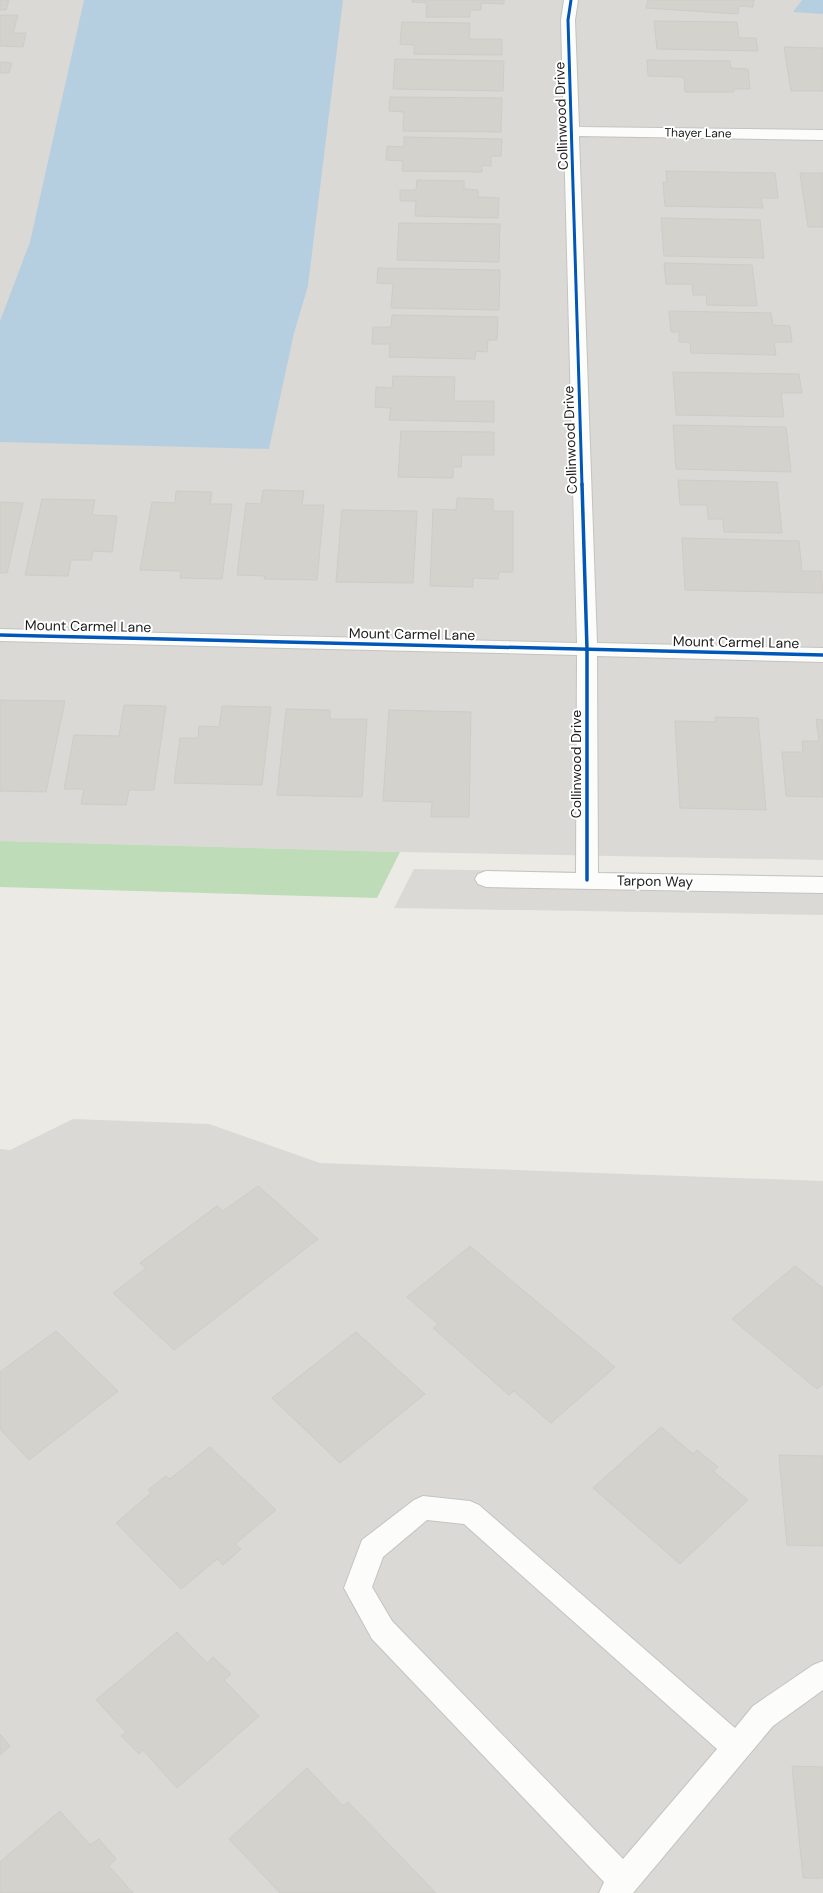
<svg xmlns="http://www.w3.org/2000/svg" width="823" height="1893" viewBox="0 0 823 1893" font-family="'DM Sans',sans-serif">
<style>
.residential{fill:#dad9d6}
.forest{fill:#bedcb8}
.water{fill:#b6cfe0}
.building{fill:#d4d2cc;stroke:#ceccc6}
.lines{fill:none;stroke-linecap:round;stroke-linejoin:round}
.minor-casing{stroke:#c3c3c0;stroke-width:2}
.minor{fill:#fcfcfb;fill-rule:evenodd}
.cycleway-far1-casing{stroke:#fff;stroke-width:5}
.cycleway-casing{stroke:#fff;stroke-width:6}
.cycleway-far1{stroke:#0057b8;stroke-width:3}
.cycleway{stroke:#0057b8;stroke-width:3.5}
.labels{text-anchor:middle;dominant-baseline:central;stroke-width:4;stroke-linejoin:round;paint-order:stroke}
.far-street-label{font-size:12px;fill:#1c1c1c;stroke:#fff}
.street-label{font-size:14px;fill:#1c1c1c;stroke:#fff}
</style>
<rect width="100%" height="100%" fill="#ebeae4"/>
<g class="residential">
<polygon points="0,0 823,0 823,860 400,852 0,841"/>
<polygon points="414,869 823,876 823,915 394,908"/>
<polygon points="73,1119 209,1124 320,1163 823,1181 823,1893 0,1893 0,1149 10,1150"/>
</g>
<polygon class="forest" points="0,841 400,852 377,898 0,887"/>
<g class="water">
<polygon points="84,0 343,0 308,286 294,333 269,449 0,442 0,321 30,242"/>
<polygon points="802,0 823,0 823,14 793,12"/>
</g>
<g class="building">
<polygon points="0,0 9,0 6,10 0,10"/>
<polygon points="412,0 504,0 504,4 481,3 481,10 470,10 470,17 426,17 427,3 412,2"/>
<polygon points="648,0 754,0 753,7 739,6 738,14 646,8"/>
<polygon points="0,15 18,15 13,33 26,33 23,47 0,46"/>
<polygon points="654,21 737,22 739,38 756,38 758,51 657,49"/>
<polygon points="402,22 470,23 469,39 502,39 502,55 414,54 414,45 400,44"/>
<polygon points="784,47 823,48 823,91 791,91"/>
<polygon points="395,59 504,61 503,91 393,89"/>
<polygon points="647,60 730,61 731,68 748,69 750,89 734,89 734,92 685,92 684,77 648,76"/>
<polygon points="0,62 12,63 9,73 0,73"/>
<polygon points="390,97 502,98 501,132 403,131 404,112 389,111"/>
<polygon points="404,137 502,139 501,156 491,156 491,166 482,165 482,172 402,171 403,161 386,160 387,146 404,147"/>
<polygon points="666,171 775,173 778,198 761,198 763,208 665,206 663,182 667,182"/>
<polygon points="800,173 823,173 823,227 808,227"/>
<polygon points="417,180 464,181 464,189 478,190 478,197 499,198 498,218 415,216 416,201 400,201 400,190 416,190"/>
<polygon points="661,218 760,220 764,258 664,256"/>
<polygon points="399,223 500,224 499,262 397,260"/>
<polygon points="664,263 752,265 757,306 707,305 706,295 693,295 692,284 666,284"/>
<polygon points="378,268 500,270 499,310 391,308 393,284 377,283"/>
<polygon points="669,311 771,313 773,325 790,326 792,342 774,342 776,355 691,353 690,342 679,342 679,332 671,332"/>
<polygon points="392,315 498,317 497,340 488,340 487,352 476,351 475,359 389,357 390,344 372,344 373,327 391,327"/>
<polygon points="673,372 799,374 802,393 781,393 784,417 676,415"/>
<polygon points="393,376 455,377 454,401 494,401 494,422 389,420 391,408 375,407 376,387 392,388"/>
<polygon points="673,425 786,427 791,472 676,469"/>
<polygon points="401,431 494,432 494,455 462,455 461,467 453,467 453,478 398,477"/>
<polygon points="678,480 777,482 782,533 724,532 723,519 708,519 707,505 680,505"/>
<polygon points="263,490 304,491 302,505 324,505 317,580 264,579 265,576 237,575 246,503 261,504"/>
<polygon points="176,491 212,492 210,504 232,504 222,579 180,578 181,571 140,570 152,502 175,503"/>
<polygon points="457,498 493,499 493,511 513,511 513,572 499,572 498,579 473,578 473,587 430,586 433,509 456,510"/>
<polygon points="42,499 95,500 92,515 117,516 112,552 93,551 91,560 71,560 68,576 25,575"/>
<polygon points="0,502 23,503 7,573 0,573"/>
<polygon points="342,510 417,511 413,583 336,582"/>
<polygon points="682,538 799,541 802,571 821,571 823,593 685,590"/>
<polygon points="0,700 65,701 46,792 0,791"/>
<polygon points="124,705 166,706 154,790 129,790 126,805 81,804 84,789 64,789 74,735 119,736"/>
<polygon points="222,706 271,707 262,785 174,783 180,738 198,738 199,726 219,727"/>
<polygon points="286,709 330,710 330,719 367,719 362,797 277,795"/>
<polygon points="389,710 471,712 469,817 431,817 432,802 383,801"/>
<polygon points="715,717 758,718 766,810 680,808 675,721 715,722"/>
<polygon points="816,719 823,720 823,797 786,796 782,752 803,752 802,741 819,741"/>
<polygon points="258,1186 318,1239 174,1350 113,1293 146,1268 140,1263 217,1206 223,1211"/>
<polygon points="470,1246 615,1367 551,1423 514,1391 509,1395 433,1328 438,1324 407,1297"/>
<polygon points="795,1266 823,1288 823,1384 817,1389 732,1319"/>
<polygon points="56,1331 118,1391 29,1460 0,1429 0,1372"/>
<polygon points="356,1332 425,1394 340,1463 272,1398"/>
<polygon points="661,1427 693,1454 697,1450 718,1467 713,1471 748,1500 680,1564 593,1488"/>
<polygon points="210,1447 276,1510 235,1544 241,1549 223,1565 217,1559 181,1589 116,1523 151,1493 148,1490 166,1476 170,1479"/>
<polygon points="779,1455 823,1456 823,1546 787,1545"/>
<polygon points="177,1632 207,1663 213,1657 231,1674 224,1680 259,1716 177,1788 143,1750 139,1754 121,1736 126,1732 96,1700"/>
<polygon points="0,1734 10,1746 0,1755"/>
<polygon points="792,1766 823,1767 823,1878 803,1878"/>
<polygon points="307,1768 343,1806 348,1802 436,1893 280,1893 229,1839"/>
<polygon points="60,1811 90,1845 99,1839 116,1859 109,1866 133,1893 0,1893 0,1862"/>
</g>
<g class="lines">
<defs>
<g id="minor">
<polygon points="564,0 578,0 575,20 579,127 823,130 823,140 579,136 597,643 823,648 823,662 597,656 598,873 823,877 823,893 486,887 478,884 475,879 478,874 486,871 576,873 577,655 0,641 0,629 577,643 561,20"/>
<path d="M423,1496L470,1501L479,1505L735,1728L753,1706L813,1665L823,1661V1690L773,1726L633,1893H599L604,1882L372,1639L344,1588L362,1540L414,1500ZM427,1520L464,1524L717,1749L623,1859L392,1621L372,1587L383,1557Z"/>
</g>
</defs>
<use href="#minor" class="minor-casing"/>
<use href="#minor" class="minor"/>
<defs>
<polyline id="cycleway-far1" points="571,0 568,20 582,485"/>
<g id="cycleway">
<polyline points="582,484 587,649 587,880"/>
<polyline points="0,635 823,655"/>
</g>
</defs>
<use href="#cycleway-far1" class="cycleway-far1-casing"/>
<use href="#cycleway" class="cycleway-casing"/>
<use href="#cycleway-far1" class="cycleway-far1"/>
<use href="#cycleway" class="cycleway"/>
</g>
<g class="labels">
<g class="far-street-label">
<text transform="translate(698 133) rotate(1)">Thayer Lane</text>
</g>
<g class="street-label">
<text transform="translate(561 116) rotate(-92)">Collinwood Drive</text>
<text transform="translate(570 440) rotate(-92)">Collinwood Drive</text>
<text transform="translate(88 626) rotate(1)">Mount Carmel Lane</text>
<text transform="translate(412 634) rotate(1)">Mount Carmel Lane</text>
<text transform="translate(736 642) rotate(1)">Mount Carmel Lane</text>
<text transform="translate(576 764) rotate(-90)">Collinwood Drive</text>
<text transform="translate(655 881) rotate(1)">Tarpon Way</text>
</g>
</g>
</svg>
